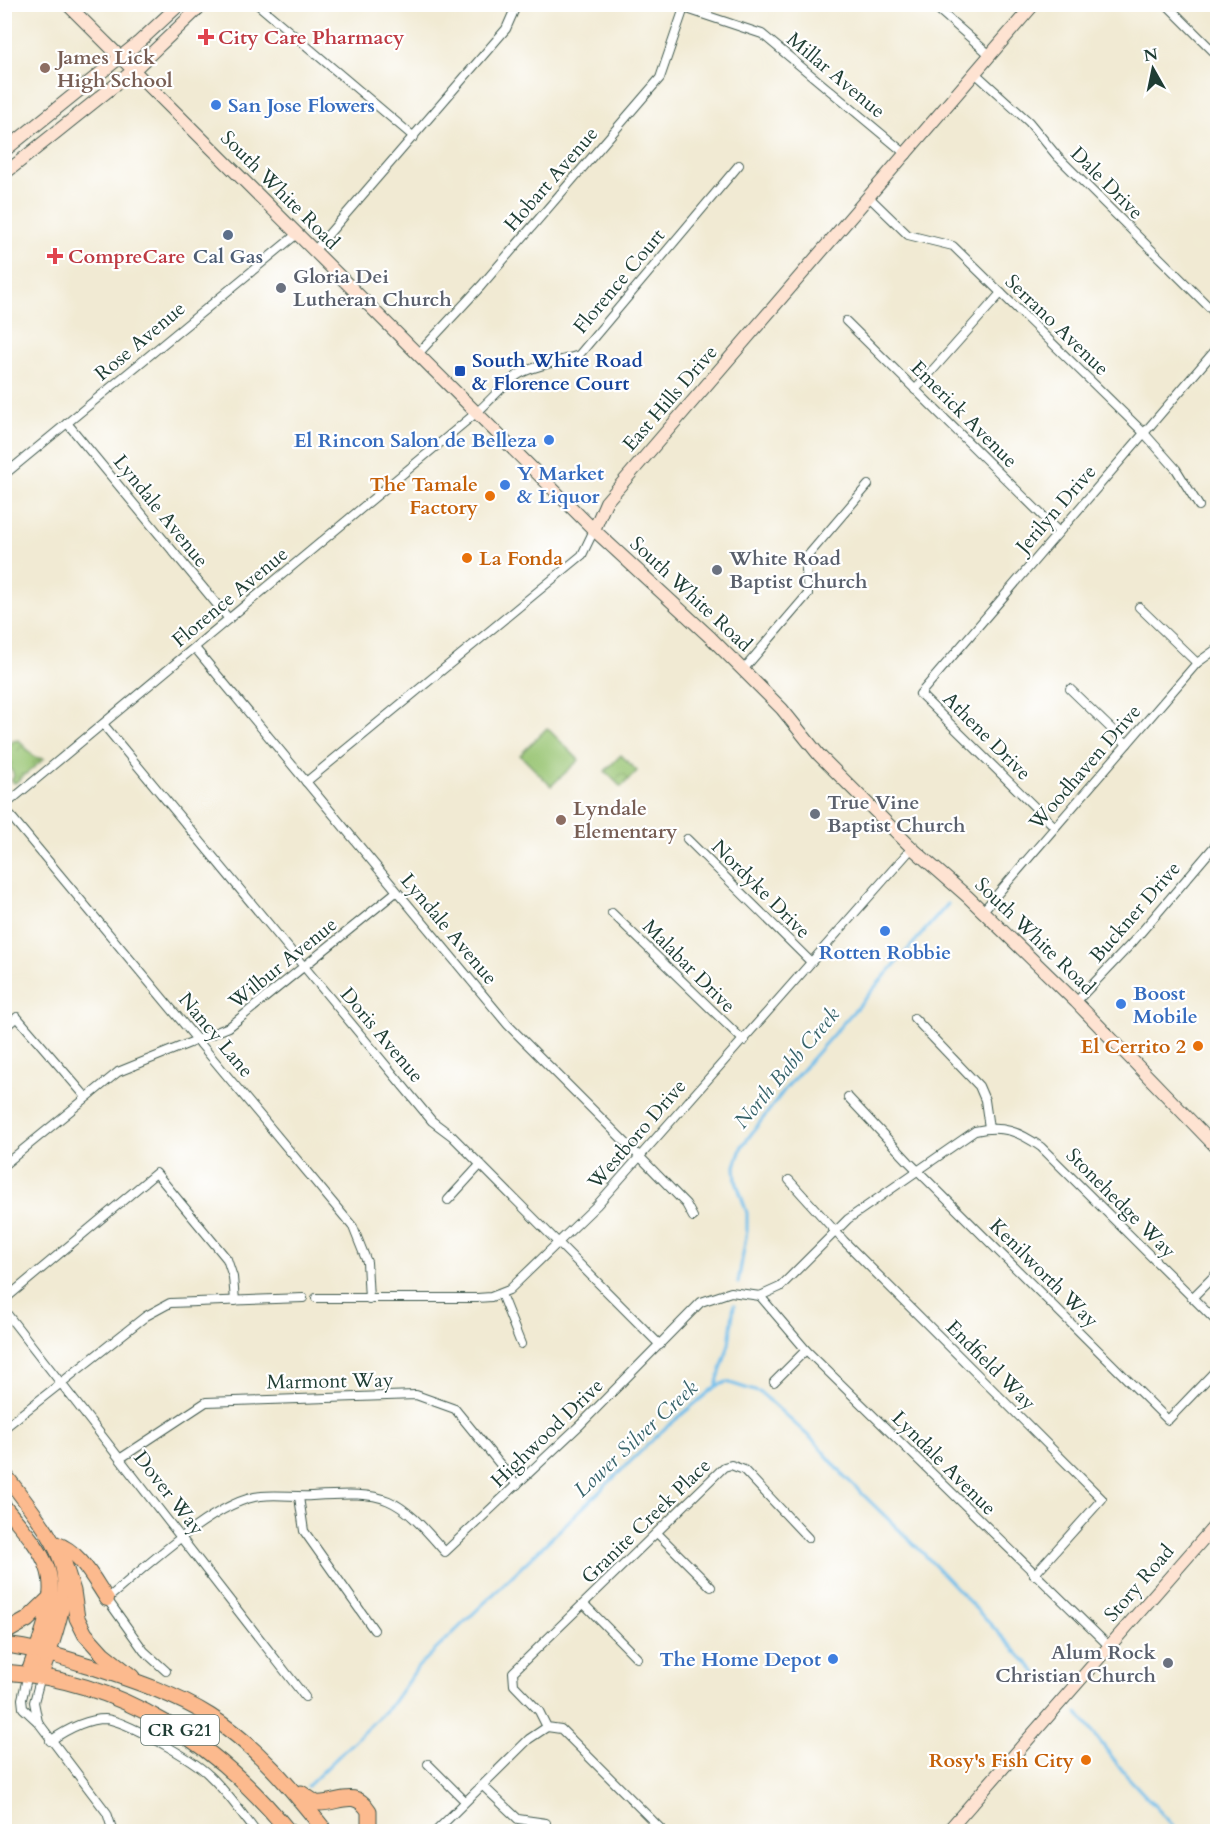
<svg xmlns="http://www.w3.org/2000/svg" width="1222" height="1836" viewBox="0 0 1222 1836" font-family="Cardo,serif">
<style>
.park{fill:url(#park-crowns);stroke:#5c8154;stroke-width:1.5}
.pitch{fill:#99c573;stroke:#5c8154;stroke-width:1.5}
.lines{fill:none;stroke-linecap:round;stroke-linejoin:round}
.stream{stroke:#71beeb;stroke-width:3}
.street-casing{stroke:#3e574c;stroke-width:10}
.secondary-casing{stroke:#3e574c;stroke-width:14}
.primary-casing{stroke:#3e574c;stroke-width:16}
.highway-casing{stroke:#3e574c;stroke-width:17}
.street{stroke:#fff;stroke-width:8}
.secondary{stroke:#fee3d2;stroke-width:12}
.primary{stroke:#fcba8e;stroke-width:14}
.highway{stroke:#fcba8e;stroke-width:15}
.health-dot{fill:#e0444e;stroke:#fff;stroke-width:2}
.education-dot{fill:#8d6e63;stroke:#fff;stroke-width:2}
.shop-dot{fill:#3f7fe0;stroke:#fff;stroke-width:2}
.service-dot{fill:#5c6f8a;stroke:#fff;stroke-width:2}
.worship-dot{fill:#6b7280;stroke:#fff;stroke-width:2}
.transit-dot{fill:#1a4fb4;stroke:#fff;stroke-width:2}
.food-dot{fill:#e8710a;stroke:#fff;stroke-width:2}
.labels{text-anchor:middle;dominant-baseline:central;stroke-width:4.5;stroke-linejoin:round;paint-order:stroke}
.shield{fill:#fff;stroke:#627771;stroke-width:1.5}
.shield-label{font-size:18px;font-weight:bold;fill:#1f3d34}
.health-label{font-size:20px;font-weight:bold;fill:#be3a42;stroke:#fff;text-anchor:start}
.education-label{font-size:20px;font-weight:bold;fill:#785e54;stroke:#fff;text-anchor:start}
.street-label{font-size:20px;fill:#1f3d34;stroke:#fff}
.shop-label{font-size:20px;font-weight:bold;fill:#366cbe;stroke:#fff;text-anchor:start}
.service-label{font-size:20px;font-weight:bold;fill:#4e5e75;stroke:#fff}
.worship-label{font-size:20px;font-weight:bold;fill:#5b616d;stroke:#fff;text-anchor:start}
.transit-label{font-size:20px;font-weight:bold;fill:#164399;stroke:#fff;text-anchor:start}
.food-label{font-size:20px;font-weight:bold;fill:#c56008;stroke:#fff;text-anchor:end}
.water-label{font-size:21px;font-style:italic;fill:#38646b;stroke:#fff}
</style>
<defs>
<pattern id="park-crowns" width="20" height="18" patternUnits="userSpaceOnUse" patternTransform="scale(1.5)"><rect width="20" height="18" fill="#99c573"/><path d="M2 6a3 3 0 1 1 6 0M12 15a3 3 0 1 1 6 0" fill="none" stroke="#7ca15f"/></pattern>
</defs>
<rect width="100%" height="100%" fill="#fff"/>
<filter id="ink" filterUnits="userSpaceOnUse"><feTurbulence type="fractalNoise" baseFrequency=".0167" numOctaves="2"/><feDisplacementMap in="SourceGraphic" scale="12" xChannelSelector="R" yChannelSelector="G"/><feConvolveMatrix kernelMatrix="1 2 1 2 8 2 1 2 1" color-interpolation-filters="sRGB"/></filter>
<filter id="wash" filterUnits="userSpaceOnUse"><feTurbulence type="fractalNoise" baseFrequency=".008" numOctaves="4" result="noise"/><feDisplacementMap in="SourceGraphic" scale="24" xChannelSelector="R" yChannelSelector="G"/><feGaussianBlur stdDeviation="1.35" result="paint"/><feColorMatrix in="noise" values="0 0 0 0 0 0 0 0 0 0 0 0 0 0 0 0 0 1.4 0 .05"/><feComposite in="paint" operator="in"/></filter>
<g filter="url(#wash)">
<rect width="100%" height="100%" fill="#f1ead3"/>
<g class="park">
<path d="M19,740L34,757L44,759L15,783L11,781L14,776C10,763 4,764 5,749L13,741Z"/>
<polygon points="621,755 637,771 621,787 605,771"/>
</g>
<polygon class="pitch" points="547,728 579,760 551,786 520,755"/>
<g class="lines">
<g class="stream">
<polyline points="738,1283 747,1231 747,1213 736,1181 735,1166 742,1146 786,1088 948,904"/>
<polyline points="716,1385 729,1344 734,1305"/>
<polyline points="1078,1713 1126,1775 1179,1832"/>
<polyline points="308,1786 392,1704 418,1667 662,1431 716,1386 727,1382 761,1393 815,1442 844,1476 924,1554 1046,1683"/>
</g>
</g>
</g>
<g filter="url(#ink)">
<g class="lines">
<defs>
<g id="street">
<polyline points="257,4 414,137"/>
<polyline points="672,4 762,34 907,155"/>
<polyline points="932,4 990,55"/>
<polyline points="1166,4 1218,56"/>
<polyline points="975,73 1029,122 1057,156 1218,316"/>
<polyline points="870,198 908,235 953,246 1144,433 1176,469 1199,506"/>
<polyline points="314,251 506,29 517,4"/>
<polyline points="846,321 1058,531"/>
<polyline points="417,355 481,286 660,78 684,8"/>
<polyline points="915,390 1001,293"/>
<polyline points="67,423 229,619"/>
<polyline points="4,475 297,234"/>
<polyline points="1139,607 1197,663"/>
<polyline points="195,648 508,1025 647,1164 686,1204 693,1217"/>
<polyline points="743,670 808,594 805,559 868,485"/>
<polyline points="1070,689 1127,744"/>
<polyline points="103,724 432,1121 452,1136 660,1345"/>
<polyline points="306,782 582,555 594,530"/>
<path d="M4,806L476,413C492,400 508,377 528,370C544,364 561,361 579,355L739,165"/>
<polyline points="4,808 353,1227 367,1262 369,1299"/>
<polyline points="1055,827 920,694 1218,347"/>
<polyline points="687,839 811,962"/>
<polyline points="982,912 1197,663 1218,648"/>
<polyline points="612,913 744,1041"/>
<polyline points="1076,1002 1132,943 1218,842"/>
<polyline points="914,1018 979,1086 985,1100 989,1128"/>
<polyline points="4,1028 17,1017 86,1097"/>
<polyline points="848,1097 909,1162 1168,1420 1218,1368"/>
<polyline points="4,1165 118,1072 229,1027 396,892"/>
<polyline points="789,1180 844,1241 1102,1499 1034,1575"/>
<polyline points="448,1200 481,1164"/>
<polyline points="501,1294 521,1344"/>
<polyline points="760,1296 806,1350 1110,1647"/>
<polyline points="1193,1297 1218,1272"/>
<polyline points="316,1298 477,1298 491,1297 509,1290 597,1205 912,848"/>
<polyline points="4,1300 156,1173 227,1259 233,1277 235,1301"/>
<polyline points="4,1310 305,1697"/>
<polyline points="774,1382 806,1350"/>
<polyline points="4,1428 146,1316 170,1303 303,1298"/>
<polyline points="121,1458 206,1402 416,1395 455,1409 517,1485"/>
<polyline points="299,1497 304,1531 374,1630"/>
<polyline points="657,1533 711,1587"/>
<polyline points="584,1604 637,1658"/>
<path d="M166,1671L144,1651L107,1599C143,1569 216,1500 261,1496C278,1494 295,1497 312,1496C387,1491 396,1495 445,1552L581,1424L701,1302L731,1292L760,1296L780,1287L848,1219L975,1131C1002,1125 1019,1131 1041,1147L1218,1323"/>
<polyline points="28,1674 22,1699 23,1708 38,1722 107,1813 113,1832"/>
<polyline points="38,1722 34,1702 41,1676"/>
<path d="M50,1741C66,1730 85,1719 105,1719C125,1720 194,1760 209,1775C227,1792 241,1812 256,1832"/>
<polyline points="428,1764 465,1801"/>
<polyline points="483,1786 518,1819 546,1823"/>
<polyline points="435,1832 529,1739 547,1727"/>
<polyline points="664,1832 561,1729 547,1727 539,1711 514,1685 513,1672 724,1467 731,1465 744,1470 808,1538"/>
</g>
<g id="secondary">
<polyline points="67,4 594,530 711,638 782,709 819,755 912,848 968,897 1076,1002 1218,1149"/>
<polyline points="4,151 139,42 180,4"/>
<polyline points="4,174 134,70 203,4"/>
<polyline points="594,530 606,502 1034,4"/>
<polyline points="947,1832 1218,1522"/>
</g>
<g id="primary">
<path d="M4,1473C72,1563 80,1567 41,1676"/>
<path d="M4,1506C19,1525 39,1545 47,1567C59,1599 38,1643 28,1674"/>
<path d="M55,1543C80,1551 93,1578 107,1599"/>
</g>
<g id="highway">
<polyline points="64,1563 73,1591 77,1618 85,1634 103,1654 132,1677"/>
<polyline points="4,1633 27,1620 50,1598"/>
<path d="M4,1645C35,1648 64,1658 93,1667C132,1680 175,1694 210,1716C257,1746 292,1789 326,1832"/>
<path d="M4,1672C121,1680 217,1743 289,1832"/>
<path d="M301,1793L316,1803C337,1805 354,1787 369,1811V1832"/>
</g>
</defs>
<use href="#street" class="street-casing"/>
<use href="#secondary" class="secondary-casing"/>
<use href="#primary" class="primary-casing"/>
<use href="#highway" class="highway-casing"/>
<use href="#street" class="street"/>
<use href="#secondary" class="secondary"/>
<use href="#primary" class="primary"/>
<use href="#highway" class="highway"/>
</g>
</g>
<g class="health-dot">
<path d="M203 28h6v6h6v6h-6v6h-6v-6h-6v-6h6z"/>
<path d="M52 247h6v6h6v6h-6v6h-6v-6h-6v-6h6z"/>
</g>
<g class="education-dot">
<circle cx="45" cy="68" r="6"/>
<circle cx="561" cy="820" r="6"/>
</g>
<g class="shop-dot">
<circle cx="216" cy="105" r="6"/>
<circle cx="549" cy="440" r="6"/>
<circle cx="505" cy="485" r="6"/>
<circle cx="885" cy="931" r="6"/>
<circle cx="1121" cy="1004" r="6"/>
<circle cx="833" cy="1659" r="6"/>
</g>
<circle class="service-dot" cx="228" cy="235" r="6"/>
<g class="worship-dot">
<circle cx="281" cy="288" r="6"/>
<circle cx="717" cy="570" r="6"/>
<circle cx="815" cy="814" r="6"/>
<circle cx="1168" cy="1663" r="6"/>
</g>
<rect class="transit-dot" x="454" y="365" width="12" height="12" rx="3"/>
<g class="food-dot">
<circle cx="490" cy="496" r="6"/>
<circle cx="467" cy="558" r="6"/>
<circle cx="1198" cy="1046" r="6"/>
<circle cx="1086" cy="1760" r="6"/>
</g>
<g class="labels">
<rect class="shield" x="141" y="1715" width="78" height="30" rx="4.5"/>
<g class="shield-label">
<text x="180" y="1730">CR G21</text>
</g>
<g class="health-label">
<text x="218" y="37">City Care Pharmacy</text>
<text x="68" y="256">CompreCare</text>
</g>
<g class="education-label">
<text x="57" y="57">James Lick<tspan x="57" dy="23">High School</tspan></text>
<text x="573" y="808">Lyndale<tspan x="573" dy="23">Elementary</tspan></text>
</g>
<g class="street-label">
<text transform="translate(836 75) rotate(40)">Millar Avenue</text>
<text transform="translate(551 179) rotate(-49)">Hobart Avenue</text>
<text transform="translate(1107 183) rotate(45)">Dale Drive</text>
<text transform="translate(280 190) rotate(45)">South White Road</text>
<text transform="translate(619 281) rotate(-50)">Florence Court</text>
<text transform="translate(1057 325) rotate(44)">Serrano Avenue</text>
<text transform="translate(140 341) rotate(-40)">Rose Avenue</text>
<text transform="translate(670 398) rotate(-49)">East Hills Drive</text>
<text transform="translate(964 414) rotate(45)">Emerick Avenue</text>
<text transform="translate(1056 509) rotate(-49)">Jerilyn Drive</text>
<text transform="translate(161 511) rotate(51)">Lyndale Avenue</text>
<text transform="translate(691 594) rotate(43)">South White Road</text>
<text transform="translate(230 597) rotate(-40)">Florence Avenue</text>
<text transform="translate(987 736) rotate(45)">Athene Drive</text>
<text transform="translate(1085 767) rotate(-49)">Woodhaven Drive</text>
<text transform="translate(761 889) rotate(45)">Nordyke Drive</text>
<text transform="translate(1135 912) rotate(-49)">Buckner Drive</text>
<text transform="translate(449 929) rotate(50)">Lyndale Avenue</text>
<text transform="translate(1035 936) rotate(44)">South White Road</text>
<text transform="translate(283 963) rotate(-39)">Wilbur Avenue</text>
<text transform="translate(689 966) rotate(45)">Malabar Drive</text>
<text transform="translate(216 1035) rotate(50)">Nancy Lane</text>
<text transform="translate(382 1035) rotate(50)">Doris Avenue</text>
<text transform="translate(637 1134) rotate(-49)">Westboro Drive</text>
<text transform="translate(1121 1203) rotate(45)">Stonehedge Way</text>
<text transform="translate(1044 1273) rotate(45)">Kenilworth Way</text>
<text transform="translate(991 1365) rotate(45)">Endfield Way</text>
<text transform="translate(330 1381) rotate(-1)">Marmont Way</text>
<text transform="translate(547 1433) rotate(-44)">Highwood Drive</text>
<text transform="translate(944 1463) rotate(45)">Lyndale Avenue</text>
<text transform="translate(169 1493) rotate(52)">Dover Way</text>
<text transform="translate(646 1521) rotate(-44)">Granite Creek Place</text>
<text transform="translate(1139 1583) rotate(-49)">Story Road</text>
</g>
<g class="shop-label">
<text x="228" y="105">San Jose Flowers</text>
<text x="537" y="440" text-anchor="end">El Rincon Salon de Belleza</text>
<text x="517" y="473">Y Market<tspan x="517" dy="23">&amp; Liquor</tspan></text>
<text x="885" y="952" text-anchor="middle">Rotten Robbie</text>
<text x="1133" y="993">Boost<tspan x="1133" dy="23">Mobile</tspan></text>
<text x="821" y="1659" text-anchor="end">The Home Depot</text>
</g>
<g class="service-label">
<text x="228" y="256">Cal Gas</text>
</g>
<g class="worship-label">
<text x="293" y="276">Gloria Dei<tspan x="293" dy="23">Lutheran Church</tspan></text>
<text x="729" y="558">White Road<tspan x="729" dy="23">Baptist Church</tspan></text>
<text x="827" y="802">True Vine<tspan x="827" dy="23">Baptist Church</tspan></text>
<text x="1156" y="1652" text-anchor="end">Alum Rock<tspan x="1156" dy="23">Christian Church</tspan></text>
</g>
<g class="transit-label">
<text x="472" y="360">South White Road<tspan x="472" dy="23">&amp; Florence Court</tspan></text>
</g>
<g class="food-label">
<text x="478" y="484">The Tamale<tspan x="478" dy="23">Factory</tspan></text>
<text x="479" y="558" text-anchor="start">La Fonda</text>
<text x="1186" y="1046">El Cerrito 2</text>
<text x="1074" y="1760">Rosy's Fish City</text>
</g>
<g class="water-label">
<text transform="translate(787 1068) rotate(-50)">North Babb Creek</text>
<text transform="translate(636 1439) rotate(-43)">Lower Silver Creek</text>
</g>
</g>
<rect width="1222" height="1836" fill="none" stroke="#fff" stroke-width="24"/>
<g transform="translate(1153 69) rotate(351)" stroke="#ffffff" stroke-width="4.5" paint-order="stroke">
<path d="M0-4.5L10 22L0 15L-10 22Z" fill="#1f3d34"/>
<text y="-9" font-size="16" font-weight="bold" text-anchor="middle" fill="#1f3d34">N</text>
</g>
</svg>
